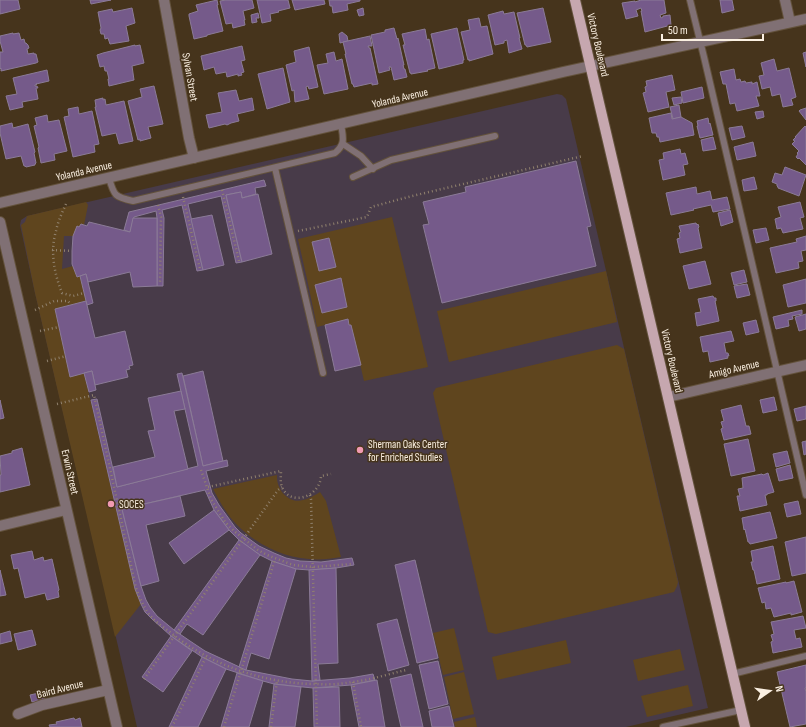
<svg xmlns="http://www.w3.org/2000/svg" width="806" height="727" viewBox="0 0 806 727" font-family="'Sofia Sans Condensed',sans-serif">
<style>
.education{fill:#483b49}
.green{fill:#5f451e}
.building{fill:#755a8a;stroke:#8b7b97}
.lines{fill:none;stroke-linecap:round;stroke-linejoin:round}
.service-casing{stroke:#63523c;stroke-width:8}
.minor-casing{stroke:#63523c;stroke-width:12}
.tertiary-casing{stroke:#63523c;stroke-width:12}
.primary-casing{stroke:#63523c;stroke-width:12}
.path{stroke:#90816d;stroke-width:2.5;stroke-dasharray:1 3;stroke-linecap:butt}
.service{stroke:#807074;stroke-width:6}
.minor{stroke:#807074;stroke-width:10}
.tertiary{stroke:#807074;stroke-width:10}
.primary{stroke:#c6a7af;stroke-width:10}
.poi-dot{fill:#f19ab2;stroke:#46341c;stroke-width:1.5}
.labels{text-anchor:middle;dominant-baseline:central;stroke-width:3;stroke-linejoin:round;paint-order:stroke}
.street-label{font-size:11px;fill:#fbf0e2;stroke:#46341c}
.poi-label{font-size:11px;fill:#fbf0e2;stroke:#46341c;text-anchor:start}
</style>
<rect width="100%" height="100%" fill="#46341c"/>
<polygon class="education" points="557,94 562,95 566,99 708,708 626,727 137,727 35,293 20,225 21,220 27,216"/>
<g class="green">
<polygon points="86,202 88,205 84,225 81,224 73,236 64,236 62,269 73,266 77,277 80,276 86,301 55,309 70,376 84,373 135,589 141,604 115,637 35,293 21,225 25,222 27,216"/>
<polygon points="392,217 428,367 364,381 351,325 349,325 348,319 317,327 307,279 298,239"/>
<polygon points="606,271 617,322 449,362 437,311"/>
<polygon points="617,345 624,349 678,582 677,586 674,592 496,634 488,632 433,393 436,388"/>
<path d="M277,475C276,489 288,504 303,500C309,499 315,495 320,492L326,501L341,557C302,565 266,553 237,525C227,515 220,502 213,489Z"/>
<polygon points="454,628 464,670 443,675 433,633"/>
<polygon points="566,640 571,663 497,680 492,657"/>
<polygon points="680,649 685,670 638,681 633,660"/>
<polygon points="464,672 474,714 453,719 444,677"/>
<polygon points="688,685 693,706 647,717 641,696"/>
<polygon points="475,717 477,727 455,727 454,722"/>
</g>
<g class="building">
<polygon points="0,0 18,0 20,9 0,14"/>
<polygon points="90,0 111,0 91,4"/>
<polygon points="217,0 218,5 217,5 223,31 207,35 207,36 194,39 189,16 189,14 198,11 196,5"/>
<polygon points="226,0 252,0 254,8 243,11 245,20 244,20 245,25 233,28 232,23 226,24 220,1"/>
<polygon points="257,0 288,0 290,8 278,11 279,12 270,14 271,21 262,23"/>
<polygon points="292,0 324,0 325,4 295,10"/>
<polygon points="329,0 360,0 360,1 347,4 348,10 333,13 332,6 330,6"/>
<polygon points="641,0 664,0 666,13 660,15 661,18 663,17 663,16 670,15 671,25 645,32 641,11 642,11 641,8 636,10 638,16 626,19 622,3 635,1 635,2"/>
<polygon points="720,0 732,0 734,10 722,13"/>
<polygon points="132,8 135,23 126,26 129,41 110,44 108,38 105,39 104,34 101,34 100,30 101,28 98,12 112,9 113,12"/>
<polygon points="363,8 364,15 359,16 357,10"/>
<polygon points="543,8 551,42 527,47 526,45 525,45 517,13"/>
<polygon points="503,11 504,14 514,12 520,38 519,38 522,49 509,53 507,40 504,41 504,43 495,45 488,15"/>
<polygon points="258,13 259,18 256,18 257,22 252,23 251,15"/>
<polygon points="479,18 481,27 487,26 493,54 469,61 469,59 468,60 461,32 470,30 468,20"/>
<polygon points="394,28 397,39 398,38 404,65 403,65 404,69 405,69 407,77 394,80 391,67 389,67 390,70 379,73 371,35 385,32 385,30"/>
<polygon points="457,28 464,60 463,60 463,63 439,69 431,34"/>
<polygon points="425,29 427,40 429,39 435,68 427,70 428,71 411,74 411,73 410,73 403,45 405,45 402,34"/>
<polygon points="342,32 347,36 348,41 340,43 339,34"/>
<polygon points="13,33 13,34 19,33 21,40 24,39 25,43 26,43 28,45 29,48 27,49 28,54 34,53 34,54 36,54 38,62 36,63 1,71 1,68 0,69 0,52 3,52 0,41 0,36"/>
<polygon points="370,36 372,46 368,46 369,48 370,48 378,84 372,85 372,83 354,87 353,84 352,84 345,54 346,54 343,42"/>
<polygon points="135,45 135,46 140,45 144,63 132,66 134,80 109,86 108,79 109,79 107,71 105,71 104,66 100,67 97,55 103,53"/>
<polygon points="242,46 245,60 241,61 244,72 241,73 242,75 238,76 238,74 227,77 226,72 216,74 214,67 204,70 201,56"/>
<polygon points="309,47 318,87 309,89 308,86 306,87 309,99 295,102 294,90 292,91 286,65 296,62 294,51"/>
<polygon points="334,52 336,61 342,59 348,89 324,94 317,65 328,63 326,54"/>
<polygon points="806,52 806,67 803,53"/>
<polygon points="774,59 777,71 789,68 796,97 791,99 793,105 783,107 780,94 772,96 770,87 762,89 759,76 764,75 761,63"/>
<polygon points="283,68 290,102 267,109 258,74"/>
<polygon points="734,69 736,80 740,79 741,82 745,81 746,83 752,82 752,84 757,82 760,96 756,96 759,106 737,111 735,103 730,104 726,84 723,84 720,72"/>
<polygon points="47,70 49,81 36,84 37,84 35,85 35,86 37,86 38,88 36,88 38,99 22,102 23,107 10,110 6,96 17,94 13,78"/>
<polygon points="672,75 675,90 666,92 669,107 648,112 643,93 646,92 645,87 647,86 646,81"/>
<polygon points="154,86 163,124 148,127 151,138 140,141 140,139 138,140 128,101 142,97 140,89"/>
<polygon points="702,87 704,98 683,103 681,92"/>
<polygon points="236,90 239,101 252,98 254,110 237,114 239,121 231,123 227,125 225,124 209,128 206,115 222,112 218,93"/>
<polygon points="681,97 682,103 674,105 672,98"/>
<polygon points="103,98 103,100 105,99 106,105 124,101 133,141 119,144 116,133 102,136 95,107 96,107 95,100"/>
<polygon points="679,105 681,117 673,119 670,107"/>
<polygon points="78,107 79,114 92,111 99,144 94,145 95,152 73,157 64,117 69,116 68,109"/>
<polygon points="806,108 806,120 799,111 800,110"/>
<polygon points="763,111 764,117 757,119 755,112"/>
<polygon points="671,113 672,119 681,117 692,123 694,135 660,142 659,137 657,137 656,133 652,133 649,118"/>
<polygon points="47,115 48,122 59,120 67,151 54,154 55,160 41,163 38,148 39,147 34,126 37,125 35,118"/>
<polygon points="708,118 709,124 710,123 713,135 700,138 697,126 698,126 697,121"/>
<polygon points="12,123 13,128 28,124 35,152 34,153 36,163 35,164 35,165 26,167 25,166 24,166 21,156 6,159 0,133 0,126"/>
<polygon points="742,126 745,137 732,140 729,128"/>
<polygon points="805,126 806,127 806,165 799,158 798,159 796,157 798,154 797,153 799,151 792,144 795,141 793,140 796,137 795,137"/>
<polygon points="713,137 716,149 703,151 701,140"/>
<polygon points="753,142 756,156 737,160 734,147"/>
<polygon points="680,149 681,154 685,153 688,164 683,165 685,175 663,180 659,160 664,159 663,153"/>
<polygon points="576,161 591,226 587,227 596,266 442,303 423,225 429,224 423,202 466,192 465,187"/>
<polygon points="785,167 806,175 799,196 778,188 778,187 777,186 777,184 772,182 775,173 782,175"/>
<polygon points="754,177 757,189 744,191 742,180"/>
<polygon points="264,180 266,186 255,188 256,194 242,198 241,192 226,195 242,262 236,263 221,196 188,204 203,270 197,271 182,205 162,210 164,218 163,286 157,286 157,218 156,211 134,217 130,232 124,230 129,212"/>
<polygon points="696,187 697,194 710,191 712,200 727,197 730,209 713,212 711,205 693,209 694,210 671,215 666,193"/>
<polygon points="241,192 242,198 258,194 272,254 242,262 226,195"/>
<polygon points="800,202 804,217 800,218 803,229 783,233 781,228 777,229 775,219 781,217 778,207"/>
<polygon points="730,210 733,222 721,226 718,213"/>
<polygon points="212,215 224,265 203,270 191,219"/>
<polygon points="133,218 157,218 157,286 133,287 130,272 88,282 86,274 77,277 72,264 72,251 73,236 77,226 79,227 81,224 87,226 89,222 130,232"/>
<polygon points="696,223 697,225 698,224 699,227 698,228 702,248 680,253 677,239 680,238 679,233 681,232 679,226"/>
<polygon points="766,228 769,240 756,243 753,230"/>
<polygon points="806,236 806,250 801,251 803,261 798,262 799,268 776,273 770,248 797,242 796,239"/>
<polygon points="329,238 336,267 319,271 312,242"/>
<polygon points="705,261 711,284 689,289 683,266"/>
<polygon points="744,270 747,282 734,285 731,273"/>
<polygon points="86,274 93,303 87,305 80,276"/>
<polygon points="341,278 347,307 322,313 315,285"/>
<polygon points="806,279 806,303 788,307 783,285"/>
<polygon points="747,284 750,295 737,298 734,286"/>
<polygon points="713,296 714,298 716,298 716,301 715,301 719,321 697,326 695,313 701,312 698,299"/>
<polygon points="86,301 95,338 125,331 133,365 129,366 130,369 126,370 128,377 95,385 92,371 70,377 55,309"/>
<polygon points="802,310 802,314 792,316 793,319 788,320 789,326 776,329 773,317"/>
<polygon points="806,314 806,329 799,331 795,317"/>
<polygon points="348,319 349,325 351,325 361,365 335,371 325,325"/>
<polygon points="756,320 759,332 746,335 743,323"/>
<polygon points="731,331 734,341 724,343 726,353 728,353 729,356 727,356 728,358 710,362 708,351 703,352 700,337"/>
<polygon points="92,371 96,390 89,392 84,373"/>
<polygon points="203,371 223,461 203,466 183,376"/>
<polygon points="182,373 203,466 227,460 228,466 206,471 212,493 219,505 235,527 241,533 259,546 274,553 286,558 300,561 321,562 352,558 354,565 336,568 309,570 296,569 272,561 260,555 239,540 229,530 214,510 205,490 122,509 141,586 146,600 150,607 157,616 174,630 190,641 205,651 246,670 292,679 312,681 350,678 373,674 375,680 351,685 313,688 274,684 263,681 226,669 202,657 171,636 152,619 145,612 141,604 135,589 91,400 97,399 117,487 198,466 177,374"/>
<polygon points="181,391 185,409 174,411 188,469 117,487 113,467 155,457 148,431 155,430 148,398"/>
<polygon points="774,397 777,410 763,413 760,400"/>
<polygon points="0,400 4,418 0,419"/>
<polygon points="741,405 746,426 749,426 751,434 724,440 721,429 723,428 721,422 724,421 721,410"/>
<polygon points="806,406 806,419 797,421 794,409"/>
<polygon points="748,439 755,471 731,476 724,444"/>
<polygon points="806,441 806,454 804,455 802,442"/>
<polygon points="22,448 30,485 0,492 0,475 1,475 0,456 12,453 12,451"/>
<polygon points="787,451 790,463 776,467 773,454"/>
<polygon points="790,465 793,478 779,481 776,469"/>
<polygon points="768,473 774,492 767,494 767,495 765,495 767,505 740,511 737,496 740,496 738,489 743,488 742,478 762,474 763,475"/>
<polygon points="180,496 185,516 146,525 159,581 141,586 122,509"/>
<polygon points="798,501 801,514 787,517 784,504"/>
<polygon points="214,510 229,530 184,564 169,543"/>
<polygon points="770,512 777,538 750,544 749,542 748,542 745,529 744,530 742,518"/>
<polygon points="806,537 806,573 792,576 785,542"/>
<polygon points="239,540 260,555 203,635 187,624 180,634 174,630"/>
<polygon points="773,546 780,579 757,584 754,570 753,570 751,562 753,562 751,551"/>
<polygon points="32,551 34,560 43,557 44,561 52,559 59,590 58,591 59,597 47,600 45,593 25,598 18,568 14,569 11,555"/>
<polygon points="415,560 438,658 417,663 395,565"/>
<polygon points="272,561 296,569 269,659 251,653 246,670 239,667"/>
<polygon points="336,568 338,663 318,664 320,680 312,681 309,570"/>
<polygon points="0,570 6,595 0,596"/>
<polygon points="794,581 802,612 791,615 791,613 774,617 771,608 766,609 765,602 762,603 758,588 786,582 786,583"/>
<polygon points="803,616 806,628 794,630 796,639 800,638 802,647 773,653 771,642 773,641 771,635 774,634 771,622"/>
<polygon points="397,619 409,665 388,671 377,624"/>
<polygon points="32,630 36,645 18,650 14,634"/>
<polygon points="10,631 12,641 0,644 0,634"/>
<polygon points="171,636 192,651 163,692 142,677"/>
<polygon points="202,657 226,669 198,727 169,727"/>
<polygon points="438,661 448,704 429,709 419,665"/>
<polygon points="806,665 806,688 805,688 806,692 806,724 790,727 777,672"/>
<polygon points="237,673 263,681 249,727 221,727"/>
<polygon points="411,674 423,727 401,727 390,679"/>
<polygon points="377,680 385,727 359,727 351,685"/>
<polygon points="274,684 301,687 295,727 269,727"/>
<polygon points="339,687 340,727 314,727 313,688"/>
<polygon points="43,692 45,699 32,702 30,695"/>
<polygon points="449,706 454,727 432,727 429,711"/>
<polygon points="74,718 75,720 80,718 82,727 50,727 49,725 57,724 56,722"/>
</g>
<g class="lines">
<defs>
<g id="service">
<polyline points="690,0 704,57 806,495"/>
<polyline points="343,144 361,156 373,169"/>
<polyline points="275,168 323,373"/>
<polyline points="353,177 391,160 495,136"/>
<path d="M109,178C114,196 115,197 133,201L335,153C346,144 343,137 341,124"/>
<polyline points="732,674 806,656"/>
<polyline points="663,727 741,710"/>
</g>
<g id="minor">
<polyline points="164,0 189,138 194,158"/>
<polyline points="785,0 790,22"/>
<polyline points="668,397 806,365"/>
<polyline points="0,526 66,510"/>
<polyline points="18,714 42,705 108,690"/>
</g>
<g id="tertiary">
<polyline points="0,203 563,72 806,19"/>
<polyline points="0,222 117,727"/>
</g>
<polyline id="primary" points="575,0 745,727"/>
</defs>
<use href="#service" class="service-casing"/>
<use href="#minor" class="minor-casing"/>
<use href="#tertiary" class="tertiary-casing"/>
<use href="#primary" class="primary-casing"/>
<g class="path">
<polyline points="222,190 239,261"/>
<polyline points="183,197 200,269"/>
<path d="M66,204C62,213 58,221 56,231C50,251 54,273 62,293L73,296L84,293"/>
<polyline points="158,205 161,217 160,284"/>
<polyline points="298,231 367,217 371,207 412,196 583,156"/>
<polyline points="52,250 72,251"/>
<polyline points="35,310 54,301 68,301 71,305"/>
<polyline points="40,331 59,327"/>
<polyline points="47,361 66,356"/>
<path d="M57,404L94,395L136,588C139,597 143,605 148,613C154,621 163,627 171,633C211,665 265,684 317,684C328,685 341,684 353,682C370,680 389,674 406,670"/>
<polyline points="201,470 211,499 225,522 234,531 258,550 267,555 293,565 313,567 352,564"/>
<path d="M208,487L281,471C281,476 280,482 282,487C290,507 320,497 321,476L331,474"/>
<polyline points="310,495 311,499 317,727"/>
<polyline points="144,679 278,490 282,487"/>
<polyline points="353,682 361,727"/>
<polyline points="172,727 206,657"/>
<polyline points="224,727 275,559"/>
<polyline points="271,727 277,681"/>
</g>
<use href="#service" class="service"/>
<use href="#minor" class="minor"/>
<use href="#tertiary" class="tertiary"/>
<use href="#primary" class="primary"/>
</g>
<g class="poi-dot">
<circle cx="360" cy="450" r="4"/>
<circle cx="111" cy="504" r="4"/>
</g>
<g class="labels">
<g class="street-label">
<text transform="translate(598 45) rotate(77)">Victory Boulevard</text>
<text transform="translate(190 77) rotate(80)">Sylvan Street</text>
<text transform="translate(400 98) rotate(-13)">Yolanda Avenue</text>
<text transform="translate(84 171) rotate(-13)">Yolanda Avenue</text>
<text transform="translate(672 361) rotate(77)">Victory Boulevard</text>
<text transform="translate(734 369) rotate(-13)">Amigo Avenue</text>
<text transform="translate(70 472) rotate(77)">Erwin Street</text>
<text transform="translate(60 689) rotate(-14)">Baird Avenue</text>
</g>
<g class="poi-label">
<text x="368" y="444">Sherman Oaks Center<tspan x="368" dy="13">for Enriched Studies</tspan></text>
<text x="119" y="504">SOCES</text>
</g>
</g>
<g transform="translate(770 691) rotate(77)" stroke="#46341c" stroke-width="3" paint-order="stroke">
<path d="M0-3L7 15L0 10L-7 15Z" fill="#fbf0e2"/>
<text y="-6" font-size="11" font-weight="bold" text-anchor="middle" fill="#fbf0e2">N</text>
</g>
<path d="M662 34v6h101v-6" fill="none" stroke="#fbf0e2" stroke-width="2"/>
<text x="668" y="34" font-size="12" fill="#fbf0e2" stroke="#46341c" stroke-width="3" paint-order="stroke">50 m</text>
</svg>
